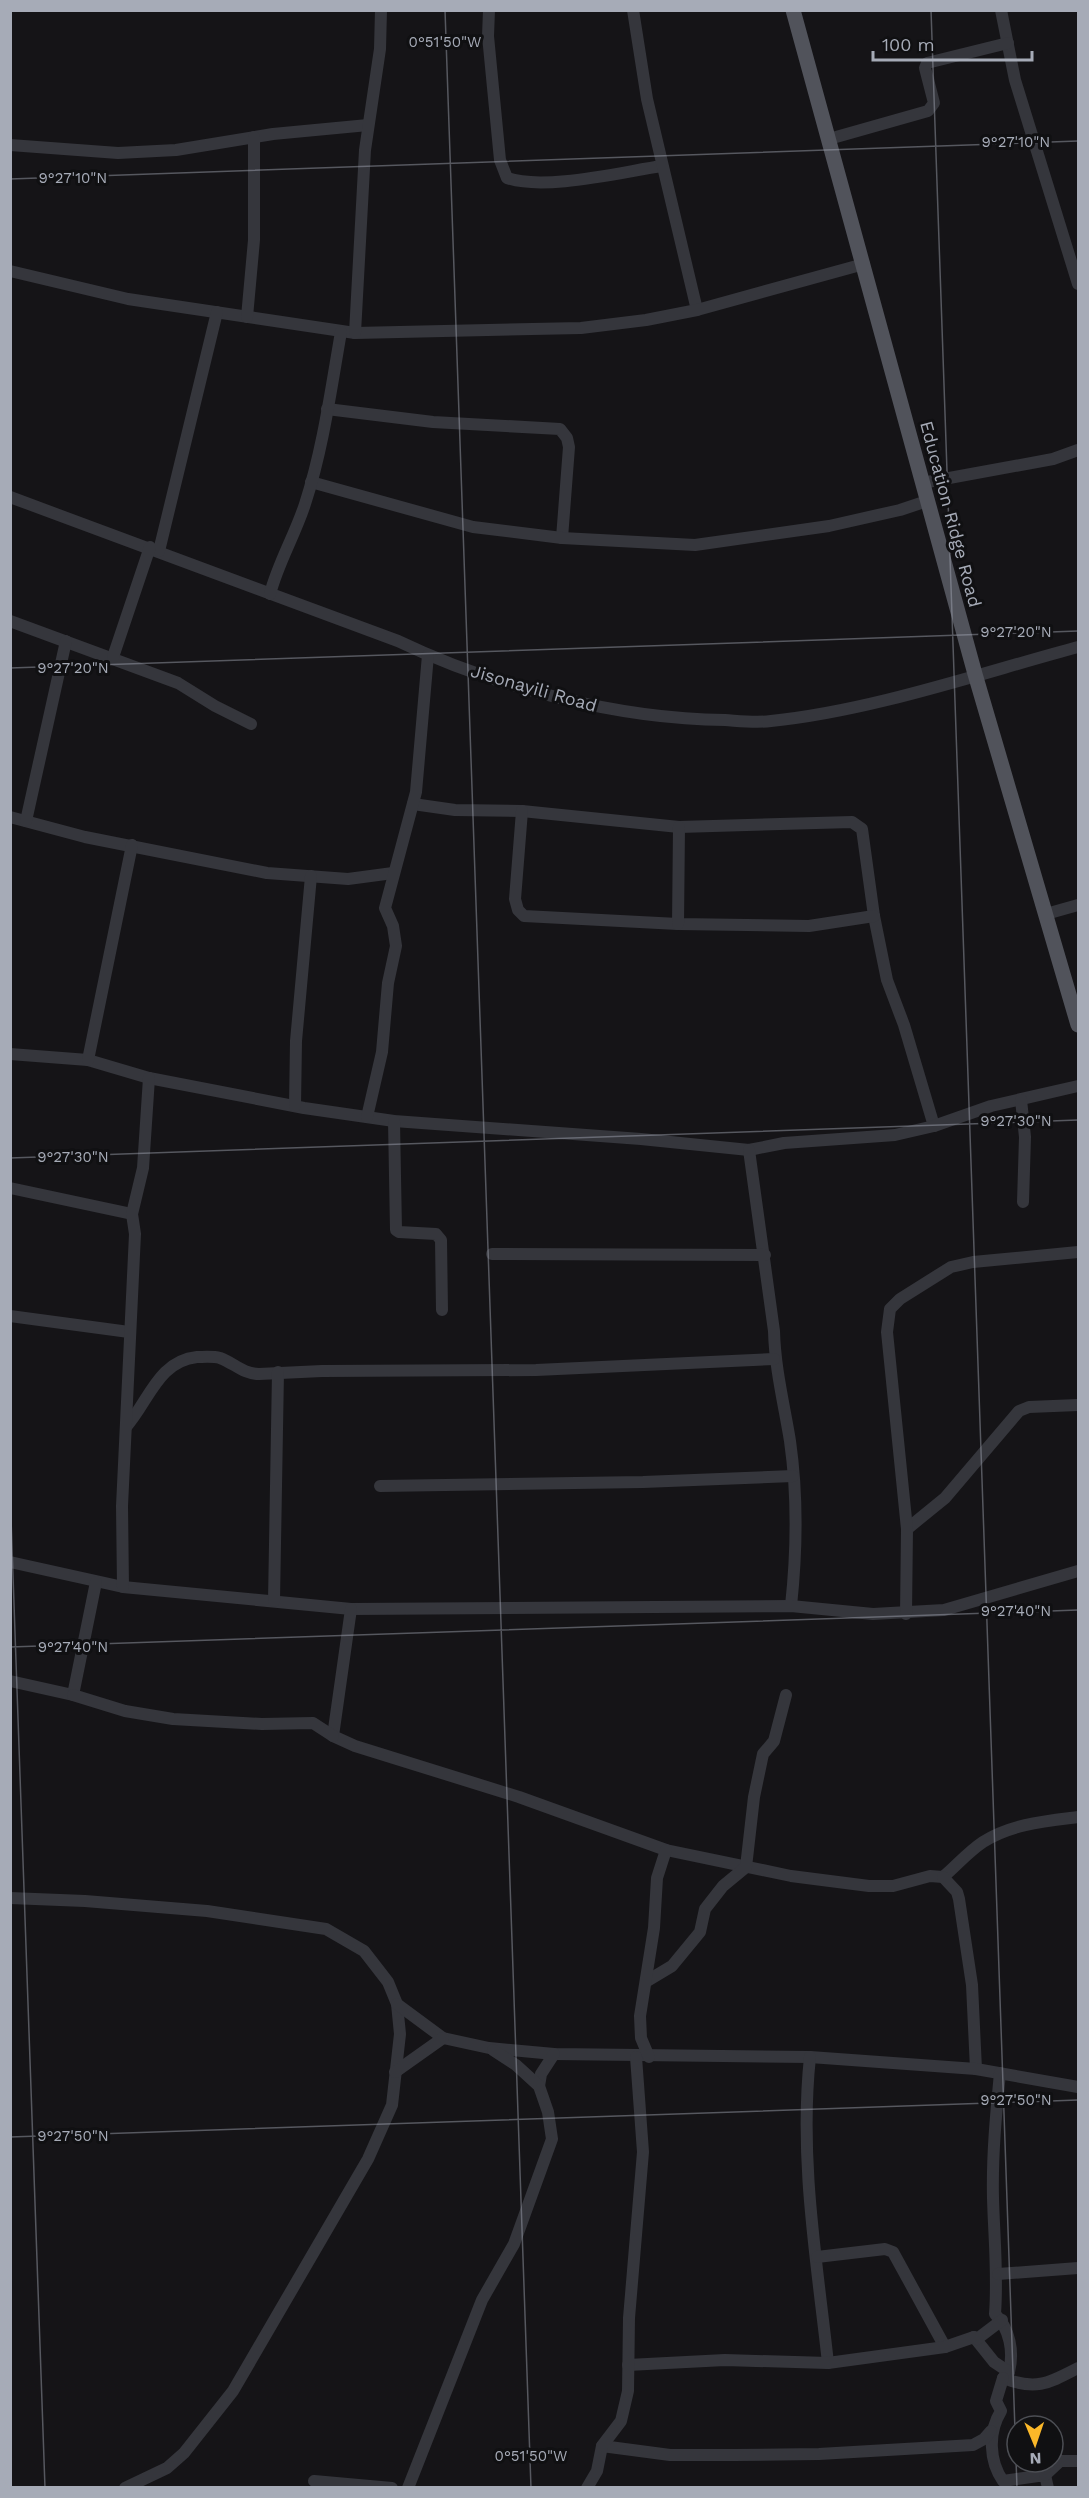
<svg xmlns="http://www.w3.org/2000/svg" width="1089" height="2498" viewBox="0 0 1089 2498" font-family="'Work Sans',sans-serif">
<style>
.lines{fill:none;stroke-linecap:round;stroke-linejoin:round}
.minor{stroke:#35363c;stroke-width:12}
.major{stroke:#51535b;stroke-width:15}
.ticks{fill:none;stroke:#a6abb7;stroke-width:1.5;stroke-opacity:0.45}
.labels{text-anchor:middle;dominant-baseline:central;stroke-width:6;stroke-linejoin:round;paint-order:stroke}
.street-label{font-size:18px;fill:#a6abb7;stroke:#101012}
.ticks-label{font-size:15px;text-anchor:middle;fill:#a6abb7;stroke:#101012;stroke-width:6;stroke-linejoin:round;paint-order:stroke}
</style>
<rect width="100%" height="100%" fill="#151417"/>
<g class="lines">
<g class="minor">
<path d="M489,10L488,36L500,160L507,178C544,191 621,172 662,166"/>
<polyline points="633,10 647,99 697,310"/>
<polyline points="1001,10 1015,80 1078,284"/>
<polyline points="829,139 928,111 934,103 925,68 927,63 1008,43"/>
<polyline points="10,145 118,153 176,150 273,134 368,125"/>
<polyline points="10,271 128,299 355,333 581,328 646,320 697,310 864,264"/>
<polyline points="247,317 254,240 254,137"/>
<polyline points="355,333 365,150 380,49 381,10"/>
<polyline points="327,409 433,422 560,429 567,438 569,447 562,538"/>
<polyline points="311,482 473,527 562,538 695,545 829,526 900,510 927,501"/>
<polyline points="922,483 1053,459 1078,450"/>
<path d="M10,497L398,641C494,687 618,719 725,720C740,721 756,723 771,721C871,711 981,673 1078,647"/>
<polyline points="159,551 217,312"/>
<path d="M270,594C278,563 295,535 305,504C323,449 331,389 341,332"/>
<polyline points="10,621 178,683 215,706 251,724"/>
<polyline points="113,657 150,547"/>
<polyline points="413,804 455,810 522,811 679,827 852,822 862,829 874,916 887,980 904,1025 934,1126"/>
<polyline points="522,811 515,899 518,910 524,916 678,924 809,926 874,916"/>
<polyline points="10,817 85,837 267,873 348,879 393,873"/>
<polyline points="26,821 66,641"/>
<polyline points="1046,914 1078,905"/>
<polyline points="678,924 679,827"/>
<polyline points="10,1054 88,1060 149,1078 304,1108 394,1121 641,1139 749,1150 784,1143 895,1135 934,1126 991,1106 1078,1086"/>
<polyline points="88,1060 132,845"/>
<polyline points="1021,1100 1025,1137 1023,1202"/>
<polyline points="295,1106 296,1041 311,876"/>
<polyline points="367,1117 382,1052 388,983 396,946 393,926 385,908 416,792 428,655"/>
<polyline points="394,1121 396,1230 399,1232 436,1234 441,1240 442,1310"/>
<path d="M749,1150L774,1331C775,1369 784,1404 790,1441C798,1497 797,1550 791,1606"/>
<polyline points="10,1188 132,1214"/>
<polyline points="492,1254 765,1255"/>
<polyline points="10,1316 129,1332"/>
<path d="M126,1427C149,1401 158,1361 197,1357C203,1357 213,1356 220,1358C234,1363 243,1374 259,1374L322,1371L536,1370L774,1359"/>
<polyline points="380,1486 643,1482 793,1476"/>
<polyline points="907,1529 945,1498 1019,1411 1029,1407 1078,1405"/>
<polyline points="10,1562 123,1587 351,1609 791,1606 873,1614 944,1610 1078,1571"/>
<polyline points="123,1587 122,1506 135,1234 132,1214 143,1168 149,1078"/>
<polyline points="274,1601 278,1372"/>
<path d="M351,1609L333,1736L355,1746L519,1797L666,1850L791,1876L869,1886H893L930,1876L943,1877C956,1866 968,1852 983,1842C1011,1824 1046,1821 1078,1817"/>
<polyline points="906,1614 907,1529 887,1332 890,1309 900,1299 951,1267 973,1262 1078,1252"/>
<polyline points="10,1681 73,1695 96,1582"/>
<polyline points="73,1695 125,1711 173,1719 262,1724 313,1723 333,1736"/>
<polyline points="943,1877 957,1892 959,1899 972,1985 976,2069"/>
<polyline points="10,1898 85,1901 207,1911 326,1929 364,1951 388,1982 397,2004 400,2034 392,2105 368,2159 233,2391 184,2453 167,2468 125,2488"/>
<polyline points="647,1981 672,1966 700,1932 705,1909 723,1886 746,1867 754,1797 763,1754 774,1741 786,1695"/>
<polyline points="397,2004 443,2038 489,2048 554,2054 810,2057 976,2069 1078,2087"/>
<polyline points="649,2057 641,2038 640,2016 654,1928 657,1878 666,1850"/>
<path d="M810,2057C799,2159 817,2262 828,2363"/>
<polyline points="395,2072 443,2038"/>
<path d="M1000,2073C996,2114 992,2156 993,2198C994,2237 998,2274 995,2314C1010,2329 1014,2352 1009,2372"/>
<polyline points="539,2086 541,2074 554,2054"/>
<polyline points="817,2257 885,2249 893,2252 945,2347"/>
<polyline points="998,2274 1078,2268"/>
<path d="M974,2337L994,2362L1009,2372L1003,2378C1036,2391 1049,2383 1078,2368"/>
<polyline points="628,2365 725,2360 828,2363 945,2347 974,2337 977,2339 1002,2320"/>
<path d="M1003,2378L996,2401L1001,2411C988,2432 989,2461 1003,2481L1045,2475L1048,2488"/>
<polyline points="602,2446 670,2455 734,2455 819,2454 973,2445 984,2439 991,2431"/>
<polyline points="1045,2475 1060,2461 1078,2461"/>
<polyline points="314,2481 392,2488"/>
<polyline points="408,2488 482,2300 514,2244 552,2139 548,2112 539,2086 516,2065 493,2050"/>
<polyline points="587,2488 597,2471 602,2446 621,2421 628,2391 629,2318 643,2152 636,2057"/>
</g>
<polyline class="major" points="793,10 975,674 1078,1025"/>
</g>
<path class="ticks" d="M445,10L531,2488M931,10L1017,2488M10,179L1078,141M10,668L1078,631M10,1158L1078,1120M10,1490L45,2488M10,1647L1078,1610M10,2137L1078,2100"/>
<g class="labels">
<g class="street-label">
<text transform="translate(951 514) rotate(75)">Education Ridge Road</text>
<text transform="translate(534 688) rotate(16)">Jisonayili Road</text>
</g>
</g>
<g class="ticks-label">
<text x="445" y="47">0°51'50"W</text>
<text x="1016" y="147">9°27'10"N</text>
<text x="73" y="183">9°27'10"N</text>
<text x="1016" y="637">9°27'20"N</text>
<text x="73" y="673">9°27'20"N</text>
<text x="1016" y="1126">9°27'30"N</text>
<text x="73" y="1162">9°27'30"N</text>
<text x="1016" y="1616">9°27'40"N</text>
<text x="73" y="1652">9°27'40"N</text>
<text x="1016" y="2105">9°27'50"N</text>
<text x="73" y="2141">9°27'50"N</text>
<text x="531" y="2461">0°51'50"W</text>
</g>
<rect width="1089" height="2498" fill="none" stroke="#a6abb7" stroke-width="24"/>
<g transform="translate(1035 2444) rotate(178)"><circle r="28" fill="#101012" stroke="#4c4e54" stroke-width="1.5"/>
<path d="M0-4.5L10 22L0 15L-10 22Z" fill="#fbb829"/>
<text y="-9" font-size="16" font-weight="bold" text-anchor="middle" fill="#a6abb7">N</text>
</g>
<path d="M873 51v9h159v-9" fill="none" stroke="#a6abb7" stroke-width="3"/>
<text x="882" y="51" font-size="18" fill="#a6abb7" stroke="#101012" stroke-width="4.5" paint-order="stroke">100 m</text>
</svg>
